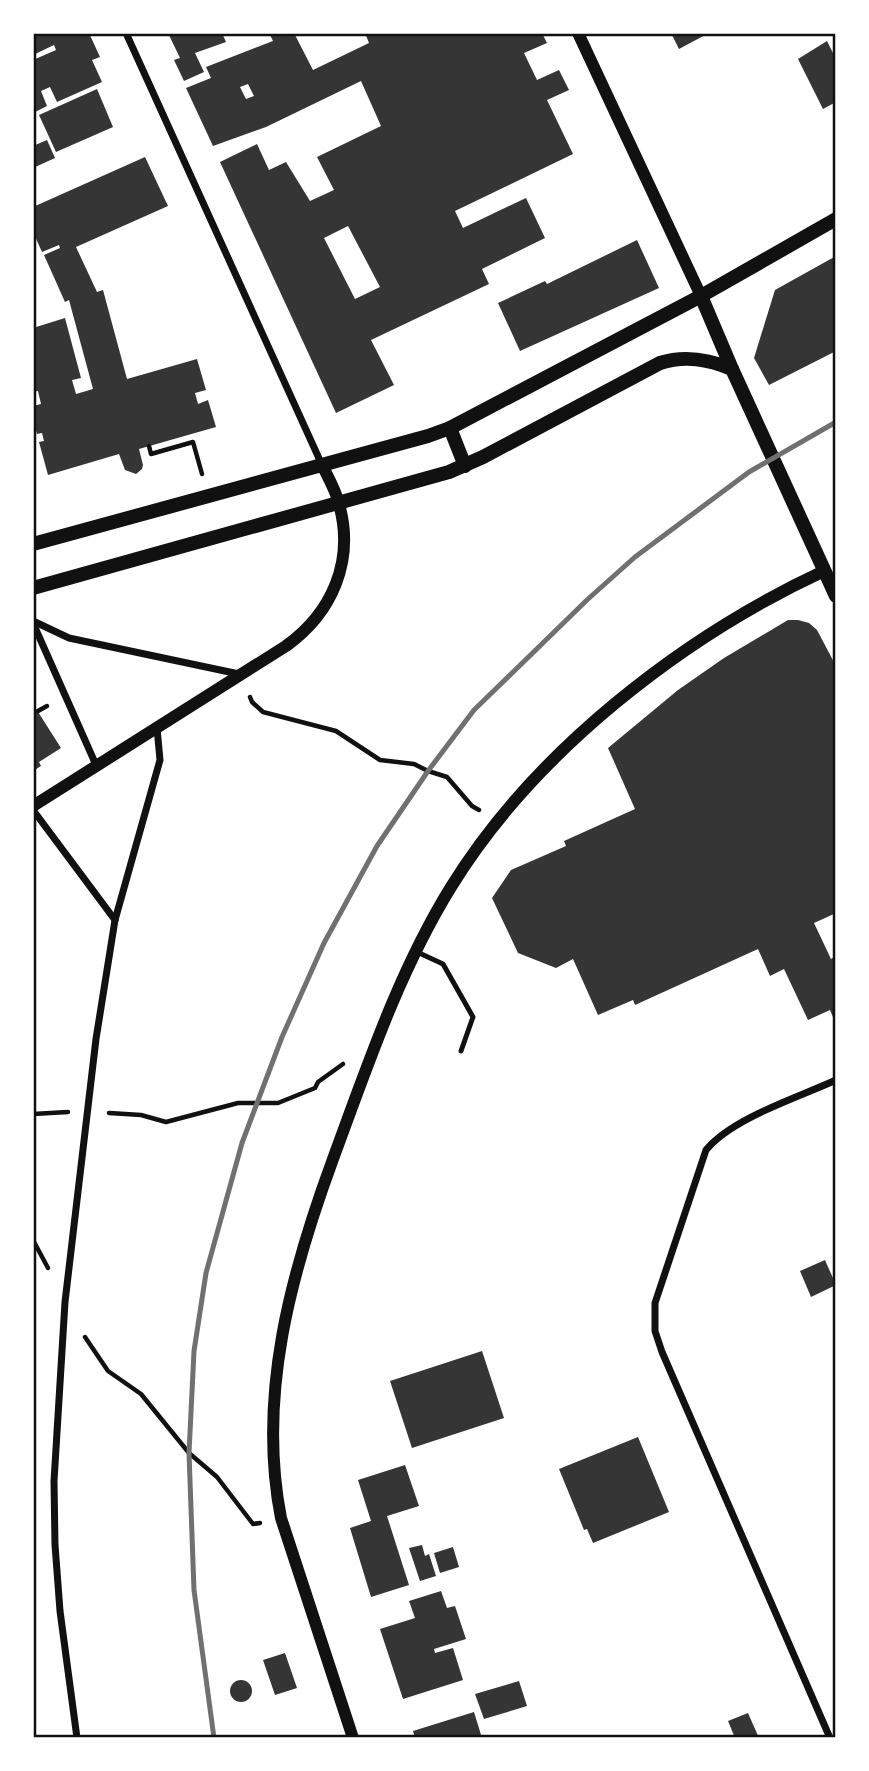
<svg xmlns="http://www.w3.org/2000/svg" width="869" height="1771" viewBox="0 0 869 1771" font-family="'Nunito Sans',sans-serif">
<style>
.building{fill:#353535;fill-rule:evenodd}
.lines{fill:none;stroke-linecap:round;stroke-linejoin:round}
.path{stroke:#111;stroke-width:4.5}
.service{stroke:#111;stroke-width:5}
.minor{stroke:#111;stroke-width:7}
.tertiary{stroke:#111;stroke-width:12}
.secondary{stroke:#111;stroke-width:14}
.rail{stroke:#707070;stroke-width:5}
.neatline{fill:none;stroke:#111;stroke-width:2.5}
</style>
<rect width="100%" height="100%" fill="#fff"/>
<g class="building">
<polygon points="33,33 89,33 100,57 92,60 102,82 57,102 50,87 41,91 47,106 33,113 33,60 56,50 54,45 33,55"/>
<polygon points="168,33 222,33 226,42 195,53 204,72 184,81 174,60 180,58"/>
<path d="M269,33H294L313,70L369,43L365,33H542L547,43L524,53L537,80L559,70L569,90L547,100L573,154L455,211L463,228L526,198L545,238L482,269L489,284L371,340L394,385L336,413L220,162L257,144L269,170L286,162L310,201L334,190L317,157L381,126L361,81L266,127L213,146L186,88L211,78L206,67L273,41ZM248,84L254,96L246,99L240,87ZM348,226L380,287L355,299L324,238Z"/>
<polygon points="671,33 709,33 679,49"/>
<polygon points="827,41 836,59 836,102 823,109 798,59"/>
<polygon points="97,89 113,127 56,152 39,115"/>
<polygon points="47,140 55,158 33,168 33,146"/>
<polygon points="145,157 168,206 76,247 97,292 103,290 127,379 197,359 206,390 195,393 198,404 208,400 216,427 139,449 143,465 142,469 136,474 125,470 119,454 48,475 39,442 44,441 42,433 37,434 33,421 33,406 41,404 38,391 33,392 33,328 65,318 81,378 72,380 76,394 93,389 69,300 65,302 44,255 60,248 59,245 42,252 33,232 33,207"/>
<polygon points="637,240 659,288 520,351 498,303 545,281 547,284"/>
<polygon points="836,256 836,351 769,385 754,358 775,290"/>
<polygon points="788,620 798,620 809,623 817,630 836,666 836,913 814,923 831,959 836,956 836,1024 830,1010 808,1020 784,969 770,976 758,949 635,1005 633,1000 598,1015 573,959 556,968 518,953 492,898 511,870 566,846 564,841 635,809 608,748 678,690 724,658"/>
<polygon points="33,704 61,748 39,762 41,766 33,771"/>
<polygon points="825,1260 836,1285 811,1297 800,1271"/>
<polygon points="482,1351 504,1418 412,1448 390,1381"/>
<polygon points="638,1437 669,1512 593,1543 587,1529 584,1530 559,1469"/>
<polygon points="405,1465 419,1506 387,1516 409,1585 371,1597 350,1528 371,1521 358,1480"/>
<polygon points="422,1545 425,1556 429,1554 436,1576 420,1581 409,1548"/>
<polygon points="453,1547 459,1567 440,1573 434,1553"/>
<polygon points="441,1591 447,1608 455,1606 466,1639 434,1649 435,1653 453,1648 463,1680 403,1699 380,1629 415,1618 409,1601"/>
<polygon points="285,1653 297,1688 275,1695 263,1660"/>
<circle cx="241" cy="1691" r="11"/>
<polygon points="519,1681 527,1706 484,1719 475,1694"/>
<polygon points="474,1712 482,1738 415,1738 413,1731"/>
<polygon points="748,1713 759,1738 735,1738 728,1721"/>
</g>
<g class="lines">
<g class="path">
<polyline points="149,446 151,454 193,442 202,474"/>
<polyline points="250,697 252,702 263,712 336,731 380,760 414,764 428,771 447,777 472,806 479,810"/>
<polyline points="38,711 47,706"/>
<polyline points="109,1113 141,1115 166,1122 238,1103 278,1103 315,1088 318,1082 343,1064"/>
<polyline points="33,1114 68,1112"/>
<polyline points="33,1240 48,1268"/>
<polyline points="85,1337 108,1371 141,1394 189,1453 217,1477 253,1524 260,1523"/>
</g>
<polyline class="service" points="417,952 443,964 473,1017 461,1051"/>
<g class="minor">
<polyline points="126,33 322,465"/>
<polyline points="33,621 69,638 239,674"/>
<polyline points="33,623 96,765"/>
<polyline points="33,810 115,920"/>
<polyline points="77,1738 60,1611 55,1545 54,1481 65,1302 96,1039 115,920 160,760 157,728"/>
<path d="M830,1738L662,1352L655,1331V1303L706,1150C732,1118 797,1098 836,1080"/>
</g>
<g class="tertiary">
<polyline points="578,33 701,296"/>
<path d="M33,806L286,646C332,613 355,561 339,504C336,491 328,477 322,465"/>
<path d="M353,1738L281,1518C257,1396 291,1273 333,1159C367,1067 399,971 451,887C534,752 682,637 824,571"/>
</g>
<g class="secondary">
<polyline points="701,296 732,369 836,596"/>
<polyline points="450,428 465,466"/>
<polyline points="33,544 428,436 450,428 701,296 836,219"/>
<path d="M33,588L449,472L483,457L660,363C685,355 708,359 732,369"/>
</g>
<polyline class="rail" points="214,1738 194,1590 189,1453 194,1351 206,1273 242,1143 282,1037 324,943 377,846 428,771 474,710 588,599 635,557 749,472 836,422"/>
</g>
<rect width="869" height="1771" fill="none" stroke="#ffffff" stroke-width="70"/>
<rect x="35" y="35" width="799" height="1701" class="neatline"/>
</svg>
